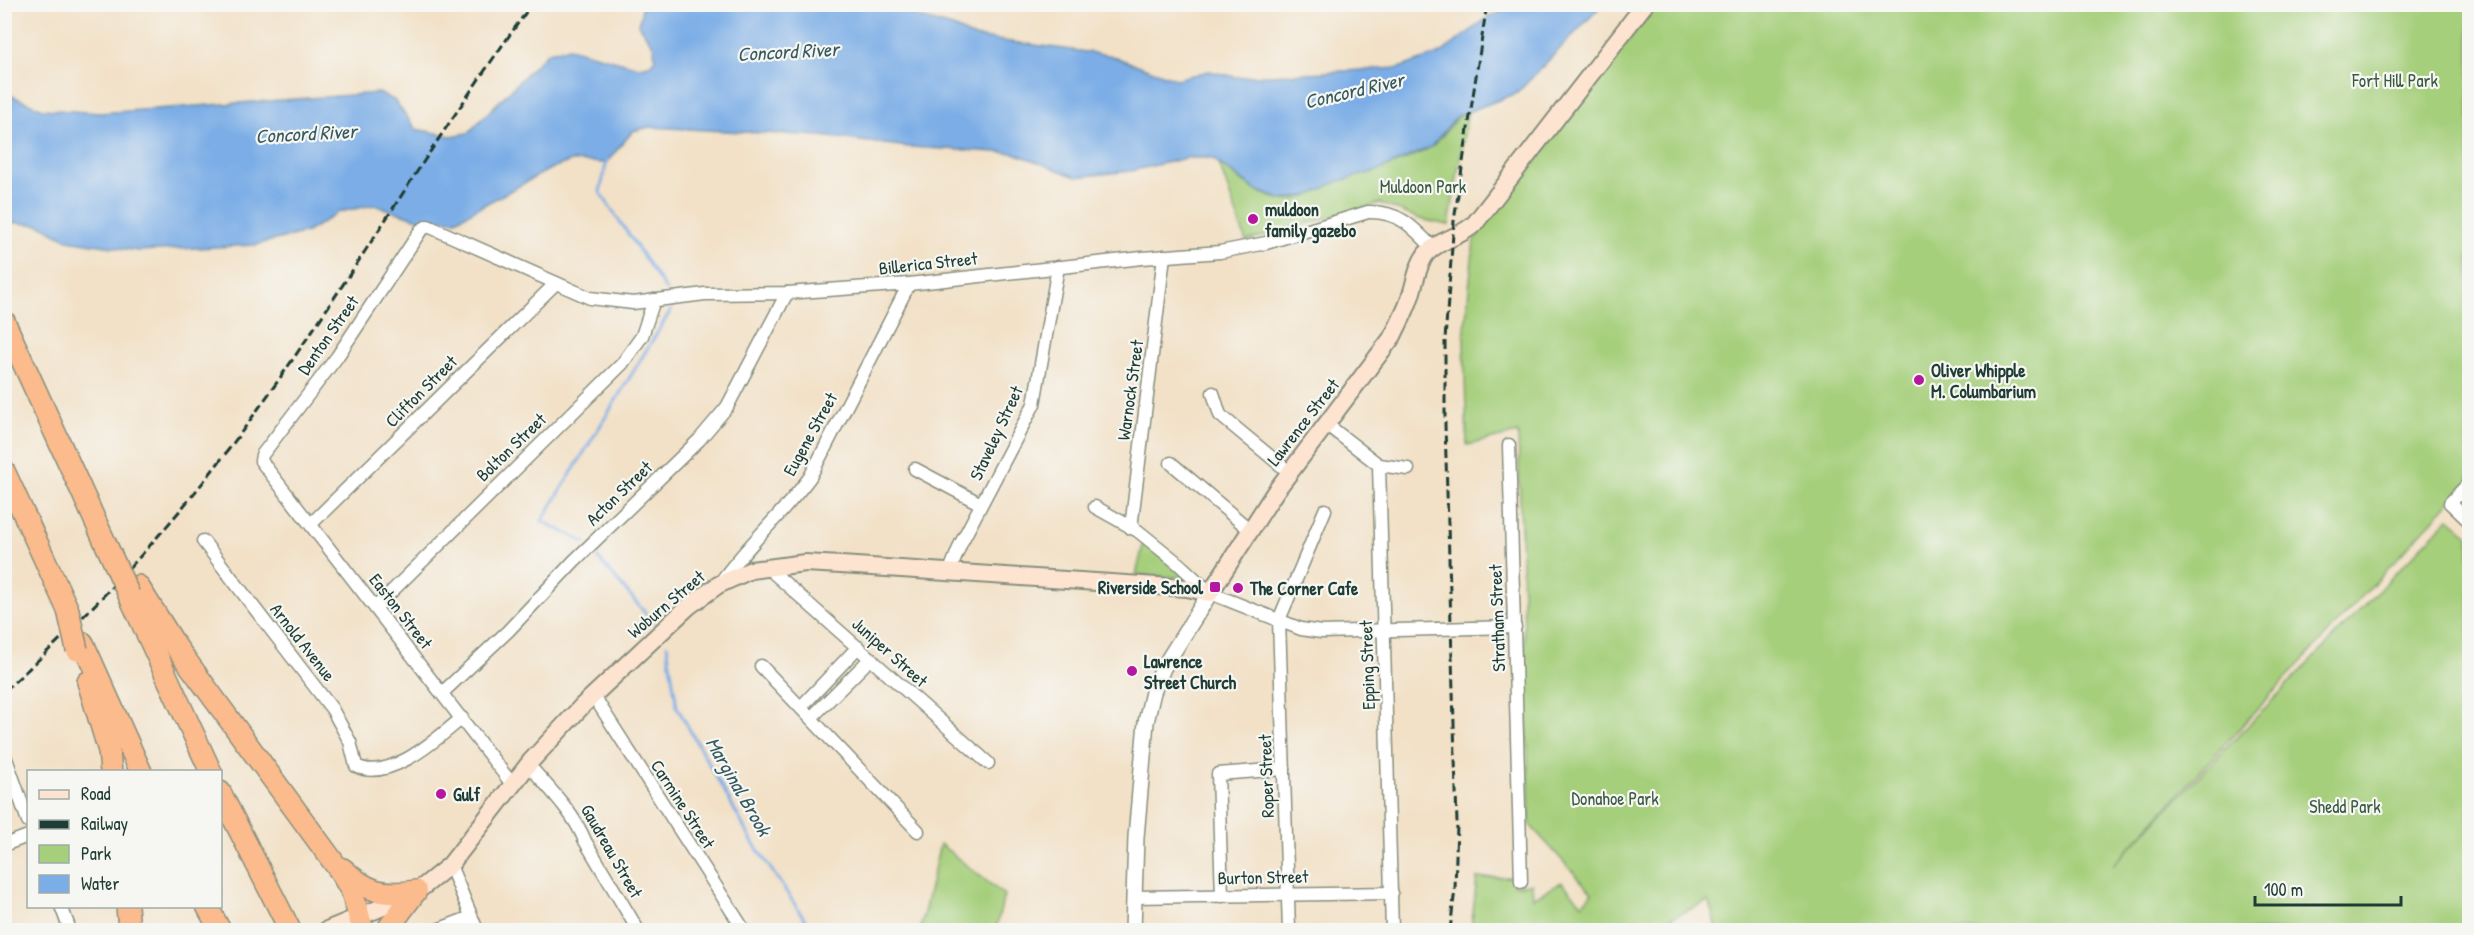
<svg xmlns="http://www.w3.org/2000/svg" width="2474" height="935" viewBox="0 0 2474 935" font-family="'Patrick Hand',sans-serif">
<style>
.green{fill:#a6cf7b;stroke:#628658;stroke-width:1.5}
.water{fill:#7bade6;stroke:#4d758d;stroke-width:1.5}
.lines{fill:none;stroke-linecap:round;stroke-linejoin:round}
.stream{stroke:#7bade6;stroke-width:3}
.minor-casing{stroke:#888f7e;stroke-width:15}
.tertiary-casing{stroke:#888f7e;stroke-width:18}
.secondary-casing{stroke:#888f7e;stroke-width:20}
.motorway-casing{stroke:#888f7e;stroke-width:24}
.minor{stroke:#fff;stroke-width:12}
.tertiary{stroke:#fff;stroke-width:15}
.secondary{stroke:#fde4d1;stroke-width:16}
.motorway{stroke:#fbbb8c;stroke-width:21}
.rail{stroke:#1f3d34;stroke-width:3;stroke-dasharray:9 4.5;stroke-linecap:butt}
.minor-bridge-casing{stroke:#888f7e;stroke-width:15;stroke-linecap:butt}
.motorway-bridge-casing{stroke:#888f7e;stroke-width:24;stroke-linecap:butt}
.minor-bridge{stroke:#fff;stroke-width:12}
.motorway-bridge{stroke:#fbbb8c;stroke-width:21}
.poi-dot{fill:#b5179e;stroke:#f6f6f2;stroke-width:2}
.labels{text-anchor:middle;dominant-baseline:central;stroke-width:4.5;stroke-linejoin:round;paint-order:stroke}
.park-label{font-size:18px;fill:#3a5a42;stroke:#f6f6f2}
.poi-label{font-size:18px;font-weight:bold;fill:#1f3d34;stroke:#f6f6f2;text-anchor:start}
.street-label{font-size:18px;fill:#1f3d34;stroke:#f6f6f2}
.water-label{font-size:20px;font-style:italic;fill:#365960;stroke:#f6f6f2}
</style>
<rect width="100%" height="100%" fill="#f6f6f2"/>
<filter id="ink" filterUnits="userSpaceOnUse"><feTurbulence type="fractalNoise" baseFrequency=".0167" numOctaves="2"/><feDisplacementMap in="SourceGraphic" scale="12" xChannelSelector="R" yChannelSelector="G"/><feConvolveMatrix kernelMatrix="1 2 1 2 8 2 1 2 1" color-interpolation-filters="sRGB"/></filter>
<filter id="wash" filterUnits="userSpaceOnUse"><feTurbulence type="fractalNoise" baseFrequency=".008" numOctaves="4" result="noise"/><feDisplacementMap in="SourceGraphic" scale="24" xChannelSelector="R" yChannelSelector="G"/><feGaussianBlur stdDeviation="1.35" result="paint"/><feColorMatrix in="noise" values="0 0 0 0 0 0 0 0 0 0 0 0 0 0 0 0 0 1.4 0 .05"/><feComposite in="paint" operator="in"/></filter>
<g filter="url(#wash)">
<rect width="100%" height="100%" fill="#f2e1c7"/>
<g class="green">
<polygon points="1656,5 2469,5 2469,481 2113,865 2449,518 2469,535 2469,930 1718,930 1708,901 1646,930 1471,930 1477,878 1513,877 1514,885 1532,884 1533,898 1562,882 1582,904 1592,893 1530,825 1518,433 1467,445 1464,339 1474,240"/>
<path d="M1468,111L1449,225L1420,219L1380,203L1246,241L1219,164C1237,177 1259,197 1283,200C1303,202 1320,187 1339,181C1369,171 1400,165 1429,148C1445,139 1449,120 1468,111Z"/>
<polygon points="1144,541 1187,578 1136,575"/>
<polygon points="940,844 1004,895 996,930 920,930"/>
</g>
<polygon class="water" points="651,5 893,5 914,16 953,27 974,37 1109,55 1176,79 1209,71 1236,77 1399,68 1441,53 1490,16 1497,14 1510,5 1602,5 1517,93 1457,116 1431,147 1380,170 1336,182 1313,194 1283,200 1256,190 1211,158 1186,158 1131,171 1076,177 1014,153 909,147 821,136 650,127 633,131 606,163 572,161 552,168 456,220 418,219 374,205 339,212 307,232 255,245 138,251 68,240 40,225 5,222 5,96 10,95 43,109 100,113 379,93 394,100 416,129 451,136 468,133 548,52 569,48 639,67 649,65 655,60 654,47 639,25 642,7"/>
<g class="lines">
<g class="stream">
<polyline points="607,160 600,192 666,290"/>
<polyline points="584,542 542,521 671,310"/>
<polyline points="597,557 653,622"/>
<polyline points="667,645 677,707 752,841 812,930"/>
</g>
</g>
</g>
<g filter="url(#ink)">
<g class="lines">
<defs>
<g id="minor">
<polyline points="1213,393 1220,415 1289,472"/>
<polyline points="1326,424 1379,465 1392,930"/>
<polyline points="1509,445 1521,882"/>
<polyline points="1171,463 1250,530"/>
<polyline points="1379,465 1408,469"/>
<polyline points="915,469 981,504"/>
<polyline points="2470,482 2450,503 2470,522"/>
<polyline points="1095,507 1138,531 1179,564 1210,593 1301,629 1321,632 1436,629"/>
<polyline points="311,524 556,283"/>
<polyline points="1131,528 1164,256"/>
<path d="M203,541L332,709L350,742L356,766C389,783 438,738 462,718"/>
<polyline points="768,568 988,763"/>
<polyline points="949,573 961,543 1034,404 1058,267"/>
<path d="M720,583C747,545 782,515 810,477L909,284"/>
<polyline points="376,607 622,364 642,336 654,300"/>
<polyline points="1473,628 1515,627"/>
<polyline points="761,666 918,831"/>
<polyline points="442,693 508,631 574,561 699,440 727,407 787,293"/>
<polyline points="593,695 744,930"/>
<polyline points="801,707 858,647"/>
<polyline points="811,718 871,658"/>
<polyline points="4,753 28,821"/>
<path d="M528,764C549,789 573,811 585,841L638,930"/>
<path d="M512,784L261,461L262,455L337,357L421,230L428,226L590,298L633,303L705,294L787,293L909,284L1142,258L1220,252L1266,243L1368,212C1399,211 1413,227 1433,248"/>
<polyline points="4,845 28,836"/>
<polyline points="450,865 477,930"/>
<polyline points="1222,896 1218,774 1284,769"/>
<polyline points="1134,897 1392,893"/>
<polyline points="61,906 70,930"/>
<polyline points="437,930 471,917"/>
<polyline points="1289,930 1279,620 1325,510"/>
</g>
<polyline id="tertiary" points="1133,930 1136,837 1146,722 1153,692 1163,668 1210,593"/>
<path id="secondary" d="M327,930L402,899L424,886L450,865L531,761L583,705L689,606L718,585L751,570L805,563L841,565L1187,588L1210,593L1275,492L1393,336C1399,323 1406,311 1410,298C1415,284 1417,266 1426,254C1439,239 1463,237 1476,222L1645,4"/>
<g id="motorway">
<polyline points="4,321 114,562"/>
<polyline points="4,471 68,610"/>
<polyline points="138,586 177,648 340,871 352,892 363,930"/>
<polyline points="129,595 211,772"/>
<polyline points="83,643 141,772"/>
<polyline points="88,682 109,751 111,772"/>
<polyline points="220,792 290,930"/>
<path d="M343,869C367,892 383,896 416,891"/>
<polyline points="127,906 129,930"/>
<polyline points="207,906 220,930"/>
<polyline points="387,930 416,891"/>
</g>
</defs>
<use href="#minor" class="minor-casing"/>
<use href="#tertiary" class="tertiary-casing"/>
<use href="#secondary" class="secondary-casing"/>
<use href="#motorway" class="motorway-casing"/>
<use href="#minor" class="minor"/>
<use href="#tertiary" class="tertiary"/>
<use href="#secondary" class="secondary"/>
<use href="#motorway" class="motorway"/>
<g class="rail">
<path d="M4,691C87,618 162,537 229,449C336,305 426,149 532,4"/>
<polyline points="1450,930 1455,889 1457,824 1445,425 1445,339 1454,221 1487,4"/>
</g>
<defs>
<polyline id="minor-bridge" points="1436,629 1473,628"/>
<g id="motorway-bridge">
<polyline points="114,562 129,595"/>
<polyline points="68,610 77,650"/>
</g>
</defs>
<use href="#minor-bridge" class="minor-bridge-casing"/>
<use href="#motorway-bridge" class="motorway-bridge-casing"/>
<use href="#minor-bridge" class="minor-bridge"/>
<use href="#motorway-bridge" class="motorway-bridge"/>
</g>
</g>
<g class="poi-dot">
<circle cx="1253" cy="219" r="6"/>
<circle cx="1919" cy="380" r="6"/>
<rect x="1209" y="581" width="12" height="12" rx="3"/>
<circle cx="1238" cy="588" r="6"/>
<circle cx="1132" cy="671" r="6"/>
<circle cx="441" cy="794" r="6"/>
</g>
<g class="labels">
<g class="park-label">
<text x="2395" y="80">Fort Hill Park</text>
<text x="1423" y="186">Muldoon Park</text>
<text x="1615" y="798">Donahoe Park</text>
<text x="2345" y="806">Shedd Park</text>
</g>
<g class="poi-label">
<text x="1265" y="209">muldoon<tspan x="1265" dy="21">family gazebo</tspan></text>
<text x="1931" y="370">Oliver Whipple<tspan x="1931" dy="21">M. Columbarium</tspan></text>
<text x="1203" y="587" text-anchor="end">Riverside School</text>
<text x="1250" y="588">The Corner Cafe</text>
<text x="1144" y="661">Lawrence<tspan x="1144" dy="21">Street Church</tspan></text>
<text x="453" y="794">Gulf</text>
</g>
<g class="street-label">
<text transform="translate(928 263) rotate(-6)">Billerica Street</text>
<text transform="translate(328 335) rotate(-55)">Denton Street</text>
<text transform="translate(1130 390) rotate(-82)">Warnock Street</text>
<text transform="translate(421 391) rotate(-45)">Clifton Street</text>
<text transform="translate(1303 422) rotate(-52)">Lawrence Street</text>
<text transform="translate(996 433) rotate(-65)">Staveley Street</text>
<text transform="translate(810 434) rotate(-61)">Eugene Street</text>
<text transform="translate(511 447) rotate(-44)">Bolton Street</text>
<text transform="translate(619 493) rotate(-44)">Acton Street</text>
<text transform="translate(666 604) rotate(-40)">Woburn Street</text>
<text transform="translate(401 611) rotate(52)">Easton Street</text>
<text transform="translate(1497 618) rotate(-92)">Stratham Street</text>
<text transform="translate(303 642) rotate(52)">Arnold Avenue</text>
<text transform="translate(890 652) rotate(42)">Juniper Street</text>
<text transform="translate(1367 665) rotate(-92)">Epping Street</text>
<text transform="translate(1266 776) rotate(-92)">Roper Street</text>
<text transform="translate(683 804) rotate(57)">Carmine Street</text>
<text transform="translate(612 851) rotate(60)">Gaudreau Street</text>
<text transform="translate(1263 877) rotate(-1)">Burton Street</text>
</g>
<g class="water-label">
<text transform="translate(788 51) rotate(-3)">Concord River</text>
<text transform="translate(1354 90) rotate(-13)">Concord River</text>
<text transform="translate(306 133) rotate(-3)">Concord River</text>
<text transform="translate(739 786) rotate(60)">Marginal Brook</text>
</g>
</g>
<rect width="2474" height="935" fill="none" stroke="#f6f6f2" stroke-width="24"/>
<rect x="27" y="770" width="195" height="138" fill="#f6f6f2" stroke="#a0aca6" stroke-width="1.5"/>
<rect x="39" y="790" width="30" height="9" fill="#fde4d1" stroke="#a0aca6" stroke-width="1.5"/>
<text x="81" y="800" font-size="18" fill="#1f3d34">Road</text>
<rect x="39" y="820" width="30" height="9" fill="#1f3d34" stroke="#a0aca6" stroke-width="1.5"/>
<text x="81" y="830" font-size="18" fill="#1f3d34">Railway</text>
<rect x="39" y="845" width="30" height="18" fill="#a6cf7b" stroke="#a0aca6" stroke-width="1.5"/>
<text x="81" y="860" font-size="18" fill="#1f3d34">Park</text>
<rect x="39" y="875" width="30" height="18" fill="#7bade6" stroke="#a0aca6" stroke-width="1.5"/>
<text x="81" y="890" font-size="18" fill="#1f3d34">Water</text>
<path d="M2255 896v9h146v-9" fill="none" stroke="#1f3d34" stroke-width="3"/>
<text x="2264" y="896" font-size="18" fill="#1f3d34" stroke="#f6f6f2" stroke-width="4.5" paint-order="stroke">100 m</text>
</svg>
